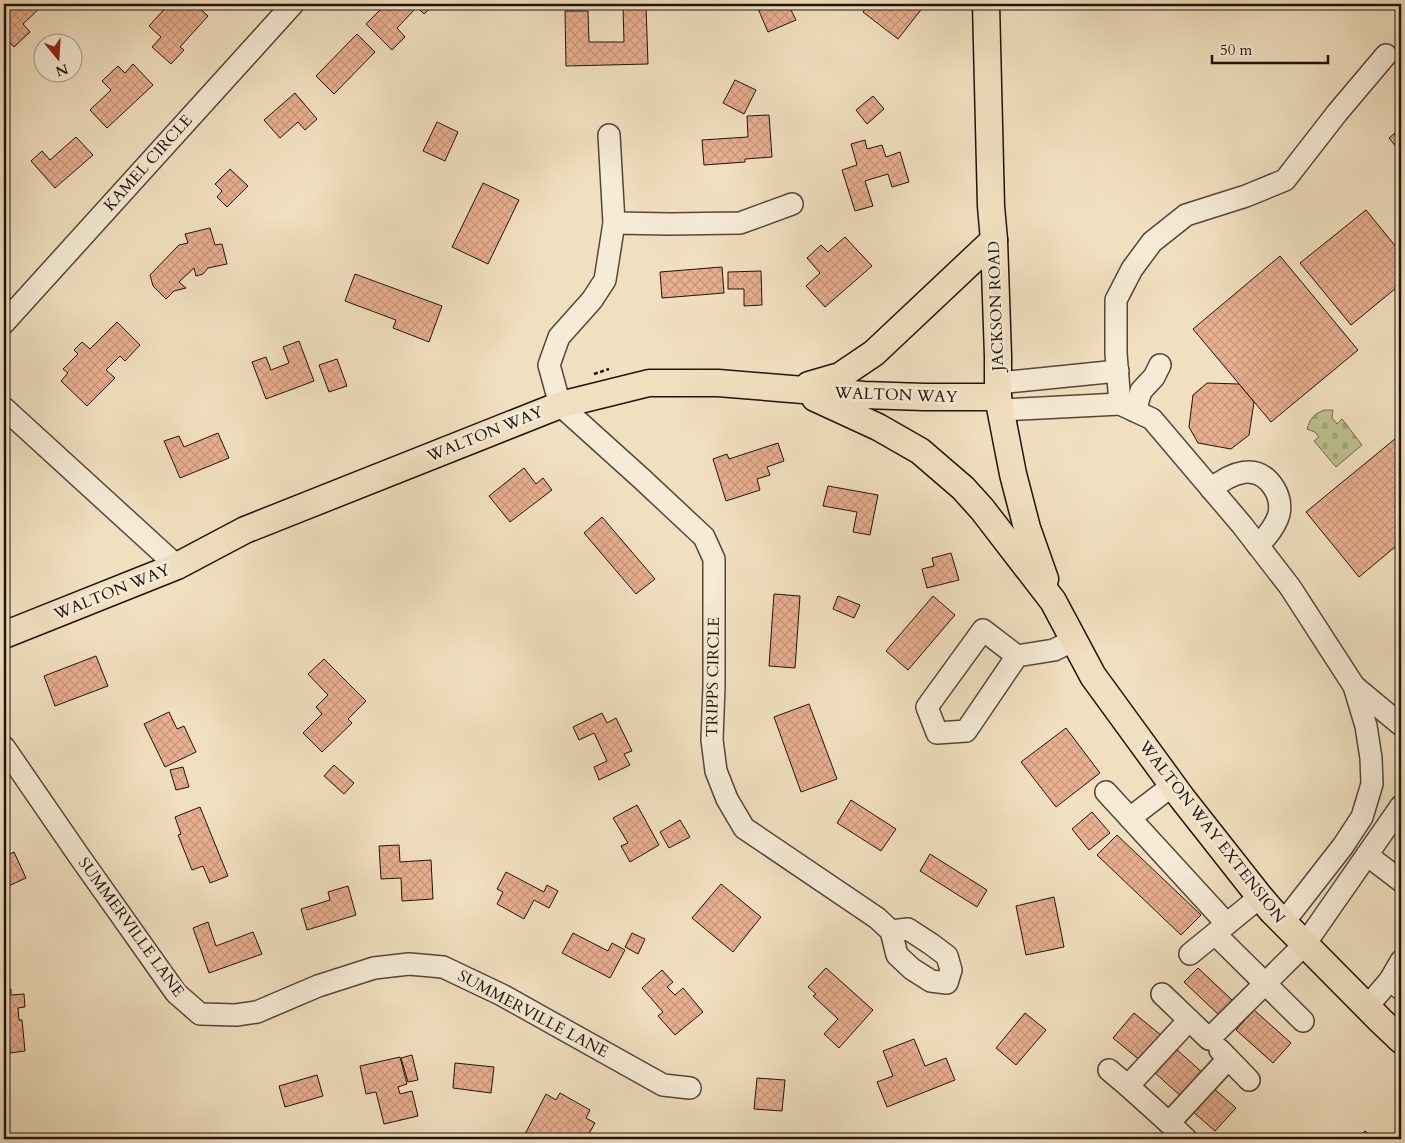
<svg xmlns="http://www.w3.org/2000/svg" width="1405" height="1143" viewBox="0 0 1405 1143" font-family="Cardo,serif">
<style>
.cemetery{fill:url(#cemetery-stones);stroke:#6e6a4e}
.building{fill:url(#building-cross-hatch);stroke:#1f140c}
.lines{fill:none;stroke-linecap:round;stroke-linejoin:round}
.minor-casing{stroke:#544739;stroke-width:24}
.major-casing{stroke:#1f140c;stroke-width:29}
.path{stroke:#1f140c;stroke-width:2.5;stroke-dasharray:4 2.5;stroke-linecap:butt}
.minor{stroke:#f6ebd6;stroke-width:21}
.major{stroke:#f1e0c0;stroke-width:26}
.labels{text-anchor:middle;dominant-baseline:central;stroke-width:5;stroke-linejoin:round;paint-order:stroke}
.street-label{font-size:16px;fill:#1f140c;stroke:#f6ebd6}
</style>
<defs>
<pattern id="cemetery-stones" width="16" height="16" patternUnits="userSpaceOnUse" patternTransform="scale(1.25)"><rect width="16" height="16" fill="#bdc191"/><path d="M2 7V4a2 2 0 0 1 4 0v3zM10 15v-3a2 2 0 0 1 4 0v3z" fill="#a2a57c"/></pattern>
<pattern id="building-cross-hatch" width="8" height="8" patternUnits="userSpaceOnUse" patternTransform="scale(1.25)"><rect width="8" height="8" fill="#e8af90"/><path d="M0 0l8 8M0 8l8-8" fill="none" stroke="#c7967b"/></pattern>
</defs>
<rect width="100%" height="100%" fill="#f1e0c0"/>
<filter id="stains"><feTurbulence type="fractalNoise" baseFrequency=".004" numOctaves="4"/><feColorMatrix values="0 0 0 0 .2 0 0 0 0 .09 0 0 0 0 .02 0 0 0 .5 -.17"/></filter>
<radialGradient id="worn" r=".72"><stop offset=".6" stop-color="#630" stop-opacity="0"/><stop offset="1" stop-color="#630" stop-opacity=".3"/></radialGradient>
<path class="cemetery" d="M1325,410H1333L1332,418L1337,424L1342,419L1362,445L1336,467L1314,441L1319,437L1315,432L1307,429C1311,418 1313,414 1325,410Z"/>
<g class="building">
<polygon points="7,4 44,4 23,24 30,32 14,47 4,36 4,7"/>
<polygon points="169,4 175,4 177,6 179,4 195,4 208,16 180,47 184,50 171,64 152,47 161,37 149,26"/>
<polygon points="386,4 435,4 424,14 417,7 397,28 405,37 392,50 366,24"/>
<polygon points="756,4 788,4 796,20 768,32"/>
<polygon points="869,4 921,4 924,6 898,39 863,12"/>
<polygon points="646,6 648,64 566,66 565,11 588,11 589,42 624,42 623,7"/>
<polygon points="357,34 375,52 334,94 316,76"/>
<polygon points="133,64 153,85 107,128 90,110 111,90 102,81 118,66 125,73"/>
<polygon points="735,80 756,90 744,114 723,103"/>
<polygon points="295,93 317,119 305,130 298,122 280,138 264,120"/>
<polygon points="873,96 884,109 867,124 856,110"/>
<polygon points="769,115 772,157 745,159 745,162 704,165 702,140 748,137 747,116"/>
<polygon points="437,122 458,132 445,161 423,151"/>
<polygon points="1401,128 1401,153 1389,138"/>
<polygon points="76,137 93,155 55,188 31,161 42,151 50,160"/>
<polygon points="865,140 867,149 882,145 886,157 900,152 909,182 892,187 888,174 865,181 873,206 855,211 842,170 857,165 851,144"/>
<polygon points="230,169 248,186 227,207 217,197 222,191 215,184"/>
<polygon points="483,183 519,200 488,264 452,247"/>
<polygon points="1366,210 1401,253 1401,284 1351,325 1300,263"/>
<polygon points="210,228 215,245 222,244 227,264 208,268 203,274 196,276 194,268 179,282 186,288 174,291 166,299 153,286 150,275 179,245 188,243 185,234"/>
<polygon points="845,237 872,266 825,307 806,286 820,273 807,258 821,245 828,252"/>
<polygon points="1280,256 1358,350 1271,422 1193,329"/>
<polygon points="722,267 724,293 662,298 660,272"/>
<polygon points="761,271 762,305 744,306 744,289 728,289 728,272"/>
<polygon points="355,274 442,306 429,342 393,328 396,320 345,301"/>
<polygon points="117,322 140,345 125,361 120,356 106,370 115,378 87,406 61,381 68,373 63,369 78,354 74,350 82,342 90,349"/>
<polygon points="299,341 314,381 266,399 252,362 266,357 271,370 289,363 283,347"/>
<polygon points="337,359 347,386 329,392 319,365"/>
<polygon points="1207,383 1239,384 1254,402 1249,435 1231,449 1198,443 1189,427 1193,395"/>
<polygon points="218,433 229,458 180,478 164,441 179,436 184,447"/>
<polygon points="1401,434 1401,542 1359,577 1306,512"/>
<polygon points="778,443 784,461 767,467 770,475 757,479 760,490 726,501 713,459 727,454 729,459"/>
<polygon points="524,468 536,484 543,478 552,490 510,522 489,496"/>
<polygon points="828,486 878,495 870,535 853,532 857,512 823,506"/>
<polygon points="602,517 655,579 636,594 584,533"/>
<polygon points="951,553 959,580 927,588 922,569 934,566 932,558"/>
<polygon points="774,594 800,596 795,668 769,666"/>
<polygon points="838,596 860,605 854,618 833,609"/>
<polygon points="933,596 955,615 908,670 886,651"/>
<polygon points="96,656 108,686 55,706 44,676"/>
<polygon points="324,659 366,701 348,719 352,723 322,752 303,733 322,714 316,707 328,695 308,674"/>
<polygon points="809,704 837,779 801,792 774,717"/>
<polygon points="169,712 177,729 184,726 196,752 165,767 144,724"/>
<polygon points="602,713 607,723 616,718 632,751 624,754 630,765 599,780 594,767 607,761 594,733 579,740 573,727"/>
<polygon points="1066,728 1100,773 1056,807 1021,762"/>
<polygon points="334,765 354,783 344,794 324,776"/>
<polygon points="183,767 189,787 176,790 170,770"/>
<polygon points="851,800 896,829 881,851 837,823"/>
<polygon points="637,805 659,845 630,862 621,846 628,843 613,818"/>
<polygon points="200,807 228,876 210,883 203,866 192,870 178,835 181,834 175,817"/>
<polygon points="1092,812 1110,833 1089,850 1072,829"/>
<polygon points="680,820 690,837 669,848 660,832"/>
<polygon points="1117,835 1201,915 1181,935 1097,855"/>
<polygon points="399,845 400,862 431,860 433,899 402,901 401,878 381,879 379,846"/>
<polygon points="14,852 26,878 4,888 4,857"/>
<polygon points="930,854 987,890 977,907 920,871"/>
<polygon points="506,872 544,892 547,885 558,891 549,908 534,900 524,919 497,904 503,892 497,889"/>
<polygon points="721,884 761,917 733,952 692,918"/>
<polygon points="348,886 356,915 307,930 301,909 330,900 328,892"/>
<polygon points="1054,897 1064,947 1026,955 1016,906"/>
<polygon points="208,922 216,946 253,932 262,954 209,973 193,928"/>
<polygon points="573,933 608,951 612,943 625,950 610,978 562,953"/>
<polygon points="632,933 645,939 638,954 625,947"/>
<polygon points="826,968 873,1010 839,1048 824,1034 838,1019 813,996 816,994 808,987"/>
<polygon points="1198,968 1232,1000 1219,1015 1184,982"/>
<polygon points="662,970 673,982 667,987 675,995 683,988 703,1012 675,1035 658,1016 663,1012 642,988"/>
<polygon points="11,989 11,995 24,994 25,1007 18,1008 19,1020 22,1020 25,1051 10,1053 9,1036 4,1037 4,990"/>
<polygon points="1254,1010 1291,1043 1273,1063 1236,1030"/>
<polygon points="1025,1013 1046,1030 1016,1065 996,1048"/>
<polygon points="1134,1013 1162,1036 1142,1062 1113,1038"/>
<polygon points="914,1039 925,1066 946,1058 955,1080 887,1107 877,1082 893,1076 883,1051"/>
<polygon points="1175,1048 1205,1075 1184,1099 1154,1072"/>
<polygon points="412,1055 418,1080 408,1082 401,1058"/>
<polygon points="400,1057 407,1084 398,1087 400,1094 412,1091 418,1116 384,1124 376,1092 366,1094 360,1066"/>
<polygon points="455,1063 494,1067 491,1093 453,1088"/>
<polygon points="317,1075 323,1096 285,1107 279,1086"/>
<polygon points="757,1078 785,1080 782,1111 754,1109"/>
<polygon points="1212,1087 1236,1108 1215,1131 1191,1110"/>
<polygon points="560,1093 590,1110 586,1118 595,1123 586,1139 548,1139 540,1135 538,1139 536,1139 525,1134 546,1094 556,1100"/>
<polygon points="1365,1131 1375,1139 1357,1139"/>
</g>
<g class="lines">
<defs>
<g id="minor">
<polyline points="609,135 614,223 605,280 592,300 559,337 549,365 560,405 642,479 704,537 714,559 714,686 712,740 716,771 727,799 744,828 877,918 891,931 897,955 912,969 931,981 947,983 951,970 947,956 931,944 908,929 891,931"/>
<polyline points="614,223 670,224 740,223 792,204"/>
<polyline points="4,323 293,4"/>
<polyline points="998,383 1118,371"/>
<polyline points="1120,404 1116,353 1116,300 1132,269 1152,242 1186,215 1246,196 1285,180 1337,113 1386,55"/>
<polyline points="4,408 177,566"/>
<polyline points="1001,410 1120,404 1152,419 1242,525 1290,587 1354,686 1366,726 1371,758 1372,784 1362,817 1343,846 1283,923"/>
<polyline points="1135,411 1141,391 1154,377 1160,365"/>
<path d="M1211,489C1231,473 1257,461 1274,488C1279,496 1281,504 1279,514C1276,526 1266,537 1258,546"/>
<polyline points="1017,656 983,630 927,707 937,733 966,731 1017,656 1054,650 1074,640"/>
<polyline points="1354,686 1401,725"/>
<polyline points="4,747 79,856 176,993 200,1014 236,1015 257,1012 318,986 374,968 409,964 443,967 502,995 663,1085 690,1088"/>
<polyline points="1106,792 1227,924"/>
<polyline points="1130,818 1173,785"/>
<polyline points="1367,855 1401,881"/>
<polyline points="1215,934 1303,1021"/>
<polyline points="1190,954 1260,897"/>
<polyline points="1401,961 1390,980 1401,989"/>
<polyline points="1162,994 1209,1039 1305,944 1401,806"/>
<polyline points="1367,1007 1390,980"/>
<polyline points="1189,1020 1128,1086 1169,1123 1228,1059"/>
<polyline points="1220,1050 1249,1080"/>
<polyline points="1109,1070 1128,1086"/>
<polyline points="1169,1123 1186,1139"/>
</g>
<g id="major">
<polyline points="986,4 991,206 994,240 998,356 998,397 1013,474 1027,528 1045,579"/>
<polyline points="809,385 840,376 874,353 994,240"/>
<polyline points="815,398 878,427 920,451 963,488 982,509 1053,601 1093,676 1182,798 1260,897 1272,911 1380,1020 1401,1040"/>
<polyline points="4,635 177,566 245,530 560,405 649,383 718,383 864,395 924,397 998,397"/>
</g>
</defs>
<use href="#minor" class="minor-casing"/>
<use href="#major" class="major-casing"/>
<polyline class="path" points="594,374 609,369"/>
<use href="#minor" class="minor"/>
<use href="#major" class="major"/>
</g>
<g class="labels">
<g class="street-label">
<text transform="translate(148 163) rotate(-48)">KAMEL CIRCLE</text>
<text transform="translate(996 306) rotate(-92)">JACKSON ROAD</text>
<text transform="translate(896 395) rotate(2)">WALTON WAY</text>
<text transform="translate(485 434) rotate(-22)">WALTON WAY</text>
<text transform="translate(112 592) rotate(-22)">WALTON WAY</text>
<text transform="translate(713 677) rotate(-89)">TRIPPS CIRCLE</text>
<text transform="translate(1212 832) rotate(52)">WALTON WAY EXTENSION</text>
<text transform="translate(131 927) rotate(54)">SUMMERVILLE LANE</text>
<text transform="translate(533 1014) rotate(28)">SUMMERVILLE LANE</text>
</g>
</g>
<rect width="1405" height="1143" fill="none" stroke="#f1e0c0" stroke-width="20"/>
<rect x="5" y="5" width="1395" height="1133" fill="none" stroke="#1f140c" stroke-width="2.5"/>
<rect x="10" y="10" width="1385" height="1123" fill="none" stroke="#1f140c"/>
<g transform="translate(58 58) rotate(162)"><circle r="24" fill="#f6ebd6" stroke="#a09585"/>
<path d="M0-4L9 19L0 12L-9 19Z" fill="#8f2418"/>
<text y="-8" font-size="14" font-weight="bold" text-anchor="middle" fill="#1f140c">N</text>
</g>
<path d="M1212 55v8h116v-8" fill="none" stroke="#1f140c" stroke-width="2.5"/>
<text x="1220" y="55" font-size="15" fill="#1f140c" stroke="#f6ebd6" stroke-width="4" paint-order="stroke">50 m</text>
<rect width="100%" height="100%" filter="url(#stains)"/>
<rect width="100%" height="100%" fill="url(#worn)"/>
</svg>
